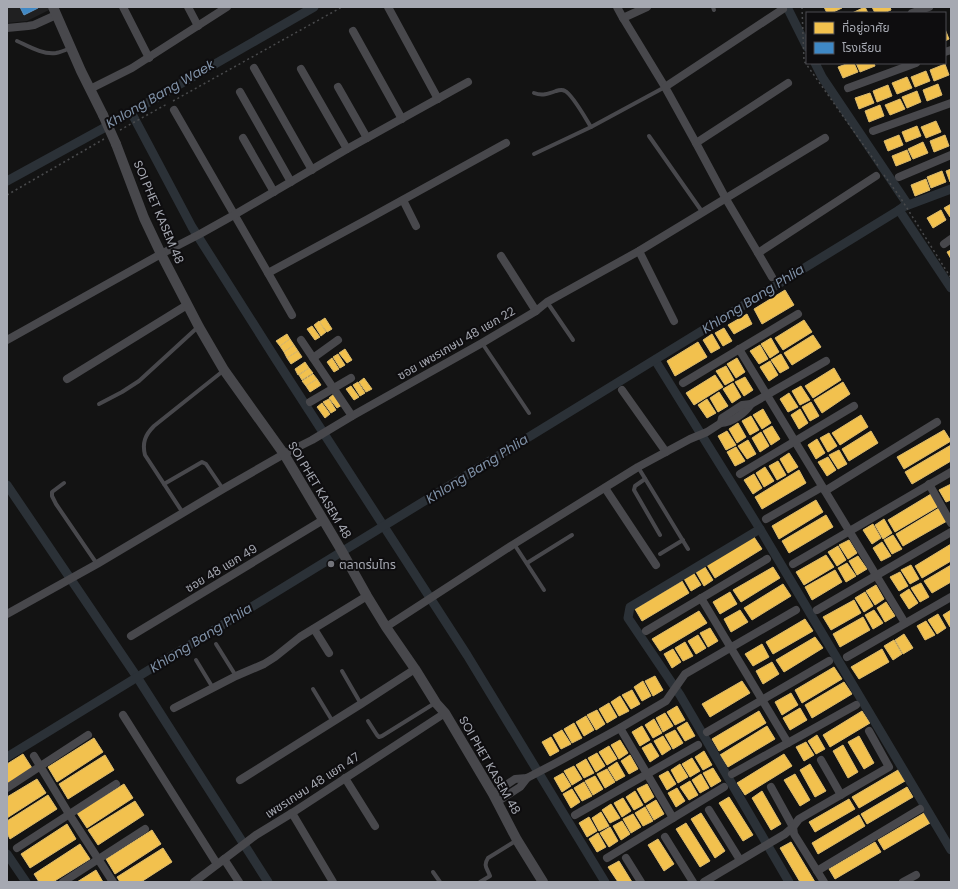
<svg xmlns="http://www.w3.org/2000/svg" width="958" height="889" viewBox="0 0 958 889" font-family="Poppins,'Noto Sans Thai',sans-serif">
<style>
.built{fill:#202021}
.homes{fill:#f2c14e;stroke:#dbba6c}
.schools{fill:#3f88c5;stroke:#5e92bf}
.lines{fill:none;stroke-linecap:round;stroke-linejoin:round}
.canal{stroke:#2b3137;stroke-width:9}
.path{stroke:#494a4c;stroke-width:1.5;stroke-dasharray:2 3;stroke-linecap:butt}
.service{stroke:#48484c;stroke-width:4}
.minor{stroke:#48484c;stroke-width:8}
.tertiary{stroke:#48484c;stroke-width:10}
.tertiary-bridge{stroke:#48484c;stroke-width:10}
.poi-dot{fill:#73747a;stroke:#0e0d0f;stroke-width:1.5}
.labels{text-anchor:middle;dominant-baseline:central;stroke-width:4;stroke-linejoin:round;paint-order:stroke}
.street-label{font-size:12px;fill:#a6a9b2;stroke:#0e0d0f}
.poi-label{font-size:12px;fill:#a6a9b2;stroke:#0e0d0f;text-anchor:start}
.water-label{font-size:13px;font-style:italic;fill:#8193a9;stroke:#0e0d0f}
</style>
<rect width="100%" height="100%" fill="#131313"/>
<polygon class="built" points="7,7 48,7 49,10 27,21 7,23"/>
<g class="homes">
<polygon points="824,7 842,7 842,8 831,13 827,13"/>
<polygon points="865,7 868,13 852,13"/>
<polygon points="872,7 890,7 891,10 884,13 875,13"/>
<polygon points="945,29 949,39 945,41"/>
<polygon points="849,63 854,63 858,72 843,78 838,67"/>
<polygon points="856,63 874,63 875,66 860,72"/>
<polygon points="945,64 949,75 934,81 930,70"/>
<polygon points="926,71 930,81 915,87 911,77"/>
<polygon points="907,77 912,88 897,94 892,83"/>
<polygon points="938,84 942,95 927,101 923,90"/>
<polygon points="888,85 892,96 877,102 873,91"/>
<polygon points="917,91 921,102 907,108 902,97"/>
<polygon points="870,93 874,103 859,109 855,98"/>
<polygon points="900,99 905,109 890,115 885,105"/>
<polygon points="880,105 884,116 869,122 865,111"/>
<polygon points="936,121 941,132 926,138 921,127"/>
<polygon points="917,126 921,136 906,142 902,132"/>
<polygon points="899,135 903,145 888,151 884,141"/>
<polygon points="945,135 949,146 934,152 930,141"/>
<polygon points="923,142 928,153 913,159 908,149"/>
<polygon points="907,150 911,160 896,166 892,156"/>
<polygon points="951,169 951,182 950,182 946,171"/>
<polygon points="942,171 946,182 931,188 927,177"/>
<polygon points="926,179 930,190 915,196 911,185"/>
<polygon points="951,204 951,217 950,217 944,208"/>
<polygon points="941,210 946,220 933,228 927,218"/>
<polygon points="951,250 951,259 947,252"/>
<polygon points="785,290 794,305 762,324 754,309"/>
<polygon points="747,314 752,324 734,334 728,325"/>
<polygon points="325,318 332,329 327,332 319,322"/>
<polygon points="804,320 812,332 783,350 775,338"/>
<polygon points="319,321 326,332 321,336 314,325"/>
<polygon points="312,326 320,337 315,340 307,329"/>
<polygon points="724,328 732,341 723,346 715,333"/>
<polygon points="287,334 290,339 280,346 276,341"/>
<polygon points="712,334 720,348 711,353 703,340"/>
<polygon points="813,335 821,347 792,365 784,353"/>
<polygon points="771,338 779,352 770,358 761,344"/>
<polygon points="290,339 294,345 284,352 280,346"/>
<polygon points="698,342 707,357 675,376 667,361"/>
<polygon points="294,345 298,351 287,358 284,352"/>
<polygon points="760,345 768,359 759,364 750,351"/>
<polygon points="345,349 352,360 347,363 339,353"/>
<polygon points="298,351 302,357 291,364 287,358"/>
<polygon points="338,354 345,365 340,368 333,357"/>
<polygon points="781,354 789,368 780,373 771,360"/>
<polygon points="332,358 339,369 334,372 327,362"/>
<polygon points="737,358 745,372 736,378 727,364"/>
<polygon points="770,361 778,375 769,381 760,367"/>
<polygon points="305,362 309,368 298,375 295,369"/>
<polygon points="726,366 734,380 725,385 716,371"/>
<polygon points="309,368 313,373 302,380 299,375"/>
<polygon points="834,368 841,380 813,398 805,386"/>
<polygon points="313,374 317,379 306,386 302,381"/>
<polygon points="715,375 723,387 694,405 686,393"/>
<polygon points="745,377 753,390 744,396 735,382"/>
<polygon points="364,378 372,389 366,392 359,382"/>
<polygon points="317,379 321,385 310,392 306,386"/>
<polygon points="358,382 365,393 360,396 353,385"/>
<polygon points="843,382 850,394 822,413 814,400"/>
<polygon points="733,383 741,397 732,403 723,389"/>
<polygon points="351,386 359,397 354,400 346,389"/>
<polygon points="801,386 810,400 800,405 792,391"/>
<polygon points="719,392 728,406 718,412 710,398"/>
<polygon points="789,393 798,407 788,412 780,399"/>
<polygon points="334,394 342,405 337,408 329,398"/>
<polygon points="329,399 336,410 331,413 323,402"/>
<polygon points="707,399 716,413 707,418 698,405"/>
<polygon points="811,402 819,416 810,421 802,407"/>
<polygon points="322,403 330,414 325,418 317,407"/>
<polygon points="763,409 771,423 762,429 753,415"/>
<polygon points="800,409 808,423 799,429 791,415"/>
<polygon points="861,415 868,427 840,445 832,433"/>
<polygon points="751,416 759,430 750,435 742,421"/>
<polygon points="738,423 746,437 737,443 729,429"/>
<polygon points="772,426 780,439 771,445 763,431"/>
<polygon points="944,430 951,441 904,469 897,457"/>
<polygon points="727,431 736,445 726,450 718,436"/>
<polygon points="871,431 878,443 849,461 842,449"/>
<polygon points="761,432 769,446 760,452 752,438"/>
<polygon points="829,433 837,446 828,452 820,438"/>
<polygon points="817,439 825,453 816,459 808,445"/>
<polygon points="748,440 756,454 747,459 738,446"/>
<polygon points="951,445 951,461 912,484 905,472"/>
<polygon points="736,447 745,461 735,466 727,452"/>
<polygon points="839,450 847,464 838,469 829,455"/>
<polygon points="789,453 798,467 788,473 780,459"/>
<polygon points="828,457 836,470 827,476 818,462"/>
<polygon points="778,461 786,475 777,480 769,466"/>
<polygon points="765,467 774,481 764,487 756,473"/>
<polygon points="799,470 806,483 762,509 755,497"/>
<polygon points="754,474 762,488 753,494 744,480"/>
<polygon points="951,484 951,500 946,502 939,490"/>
<polygon points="931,494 939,506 895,532 888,520"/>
<polygon points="816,500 823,512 779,539 772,526"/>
<polygon points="939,508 947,521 903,546 896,534"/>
<polygon points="826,515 833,527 789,553 782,541"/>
<polygon points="884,519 892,533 883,539 875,525"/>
<polygon points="873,524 881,538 872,544 863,530"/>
<polygon points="893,535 902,549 892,554 884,540"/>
<polygon points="754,537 762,549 715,578 707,565"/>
<polygon points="849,540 857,553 848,559 839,545"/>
<polygon points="882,542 891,556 881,561 873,548"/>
<polygon points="951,544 951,561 922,578 915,566"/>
<polygon points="838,546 846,560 837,566 828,552"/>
<polygon points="826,555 834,567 804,585 796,572"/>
<polygon points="858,556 867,569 857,575 849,561"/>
<polygon points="847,563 856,576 846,582 838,568"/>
<polygon points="911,565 919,579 910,584 901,570"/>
<polygon points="951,565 951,582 932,593 924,581"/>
<polygon points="705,567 713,580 704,586 696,572"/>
<polygon points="773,567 780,578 741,602 733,590"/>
<polygon points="835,570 842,582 812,600 805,587"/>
<polygon points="693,572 701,585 691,591 683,577"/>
<polygon points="900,572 908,586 899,591 890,577"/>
<polygon points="682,581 689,593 642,621 635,609"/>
<polygon points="921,583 929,597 920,602 911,588"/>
<polygon points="783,584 791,596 752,620 744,608"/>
<polygon points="876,585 884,599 875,605 866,591"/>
<polygon points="909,589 918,603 909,609 900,595"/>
<polygon points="730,592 737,604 720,614 713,602"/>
<polygon points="865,592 873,606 864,612 855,598"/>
<polygon points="854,600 861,613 831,630 823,617"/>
<polygon points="886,602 895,616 885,622 877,608"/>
<polygon points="740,610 748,622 731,632 724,619"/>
<polygon points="874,610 883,623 873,629 865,615"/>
<polygon points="951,610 951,626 950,627 943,615"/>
<polygon points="699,611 707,623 660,651 652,639"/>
<polygon points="938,614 946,628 937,634 928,620"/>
<polygon points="863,617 870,630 840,647 833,634"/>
<polygon points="805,619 813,631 773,654 766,642"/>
<polygon points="926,621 935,635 925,640 917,626"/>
<polygon points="710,628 718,641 708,647 700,633"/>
<polygon points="904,634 913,648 903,654 895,640"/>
<polygon points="698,635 706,648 696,654 688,641"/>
<polygon points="815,637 823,648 784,672 776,660"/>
<polygon points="894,640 902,654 893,660 884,646"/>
<polygon points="685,642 693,656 683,661 675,648"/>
<polygon points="762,644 769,657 753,666 745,654"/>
<polygon points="673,649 681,662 672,668 664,654"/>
<polygon points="882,649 889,662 859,679 851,667"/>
<polygon points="772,662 779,674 763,684 756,671"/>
<polygon points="834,667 842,679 802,703 795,690"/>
<polygon points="655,676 663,690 653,696 645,681"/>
<polygon points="643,681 651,696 642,701 634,687"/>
<polygon points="742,681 750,693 710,717 702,704"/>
<polygon points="844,682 852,694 812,718 805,705"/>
<polygon points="632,690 640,704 631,709 622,695"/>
<polygon points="791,693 798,705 782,715 775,702"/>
<polygon points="620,696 629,711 619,716 611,702"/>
<polygon points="609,703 617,717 607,723 599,709"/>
<polygon points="677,706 685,720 675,725 667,712"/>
<polygon points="800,708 807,720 790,730 783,718"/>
<polygon points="597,710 605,724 596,730 587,715"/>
<polygon points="759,711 766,723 719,751 712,739"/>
<polygon points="862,711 870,723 830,747 823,735"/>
<polygon points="665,713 673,726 663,732 656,718"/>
<polygon points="586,716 594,730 584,736 576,722"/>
<polygon points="654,719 662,733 653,738 645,725"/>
<polygon points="687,722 695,736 685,741 677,728"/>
<polygon points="574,723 582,738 572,743 564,729"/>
<polygon points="642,726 650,740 640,746 632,732"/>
<polygon points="767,726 775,739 728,767 720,755"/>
<polygon points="562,730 571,744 561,749 553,735"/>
<polygon points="675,730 683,743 673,749 665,735"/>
<polygon points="817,735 825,749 816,754 808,741"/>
<polygon points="663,736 671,749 662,755 654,741"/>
<polygon points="859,736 874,763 864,769 848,742"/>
<polygon points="551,737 559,751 550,756 542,742"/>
<polygon points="94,738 103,752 57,782 48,767"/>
<polygon points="620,740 628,753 619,759 611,745"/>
<polygon points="806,742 814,755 804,761 796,747"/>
<polygon points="651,743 659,756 650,762 642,748"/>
<polygon points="843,745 858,772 848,778 833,751"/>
<polygon points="609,746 617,759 607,765 599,752"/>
<polygon points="704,751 712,765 703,770 695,757"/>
<polygon points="597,753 605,766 596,772 588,758"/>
<polygon points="23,754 32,768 7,784 7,764"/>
<polygon points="784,754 792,766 745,795 737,783"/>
<polygon points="105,755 114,770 68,799 59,784"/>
<polygon points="630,755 638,769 629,774 621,761"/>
<polygon points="692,758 700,771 690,777 682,764"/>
<polygon points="586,759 594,773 584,778 576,765"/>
<polygon points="617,762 625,776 616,781 608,768"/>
<polygon points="680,764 688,777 678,783 671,770"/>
<polygon points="810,764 826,791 815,797 800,770"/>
<polygon points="574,766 582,779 572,785 564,771"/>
<polygon points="713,768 721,781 711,787 703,773"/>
<polygon points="607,769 615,782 605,788 597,774"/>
<polygon points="898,770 905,781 859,808 852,797"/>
<polygon points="668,771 676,784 667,790 659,776"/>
<polygon points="563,773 571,786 562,792 554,778"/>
<polygon points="701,774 709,788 700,793 692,780"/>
<polygon points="795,774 810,800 800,806 784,780"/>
<polygon points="595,776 603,789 593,795 585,781"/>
<polygon points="37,779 46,793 7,818 7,797"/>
<polygon points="690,781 698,795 689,800 680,787"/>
<polygon points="584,782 592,796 582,801 574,788"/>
<polygon points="124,784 133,798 87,828 77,813"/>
<polygon points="647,784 654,797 645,803 637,789"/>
<polygon points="907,787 913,797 867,824 861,814"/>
<polygon points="677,788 685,801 676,807 668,793"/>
<polygon points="572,789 580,802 571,808 563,794"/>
<polygon points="635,791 643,805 634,810 626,797"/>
<polygon points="762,791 781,824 771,830 752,798"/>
<polygon points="48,795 57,809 10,839 7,833 7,821"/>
<polygon points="729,797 753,835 743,841 719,803"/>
<polygon points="623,798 631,811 622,817 614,803"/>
<polygon points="849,799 855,809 815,832 809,822"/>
<polygon points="656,800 664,814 654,820 646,806"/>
<polygon points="135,801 144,815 98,845 88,830"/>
<polygon points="611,804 620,818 610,823 602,810"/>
<polygon points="645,807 653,821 643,826 635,813"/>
<polygon points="601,812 609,826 599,831 592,818"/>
<polygon points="701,813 725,851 715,858 691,819"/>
<polygon points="924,813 930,823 884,850 878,840"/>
<polygon points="633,814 641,827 631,833 623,819"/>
<polygon points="859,815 865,826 818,854 812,843"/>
<polygon points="589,817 597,831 587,837 579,823"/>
<polygon points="622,821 630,834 621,840 613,826"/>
<polygon points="686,823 710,861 700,867 676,829"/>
<polygon points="67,824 76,839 30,868 21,854"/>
<polygon points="610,827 618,841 609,847 600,833"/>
<polygon points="152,830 161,844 115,874 106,859"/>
<polygon points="598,833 606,847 597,852 589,839"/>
<polygon points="658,839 674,864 664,871 648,845"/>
<polygon points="791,842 815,882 800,882 780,848"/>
<polygon points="875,842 881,852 835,879 829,869"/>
<polygon points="80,844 90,859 53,882 39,882 34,874"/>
<polygon points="163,848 172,862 141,882 120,882 117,877"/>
<polygon points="619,861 632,882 618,882 608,867"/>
<polygon points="96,870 103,882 77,882"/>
</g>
<polygon class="schools" points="20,7 38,7 38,8 24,15"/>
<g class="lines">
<g class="canal">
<polyline points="787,7 807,47"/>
<polyline points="815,63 822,77 908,205"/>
<polyline points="131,112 192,227 277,361 467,655 605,882"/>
<polyline points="7,181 102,129 314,7"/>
<polyline points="899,210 951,288"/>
<polyline points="655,360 760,529 951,850"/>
<polyline points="7,485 137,677 268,882"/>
<polyline points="760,529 630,607 628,618 680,695 789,882"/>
<polyline points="7,757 899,210 903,207 951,189"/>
<polyline points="7,854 26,882"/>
</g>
<g class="path">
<polyline points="802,7 804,61 879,167"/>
<polyline points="173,101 342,7"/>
<polyline points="120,130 167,104"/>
<polyline points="884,175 900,197 951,278"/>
<polyline points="7,195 104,139"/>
</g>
<g class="service">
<polyline points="713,7 714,10"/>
<path d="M17,41C28,46 43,55 56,53C61,52 66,50 71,48"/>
<path d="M534,93C542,96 548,94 556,91C559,90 562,89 565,91C572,94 586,119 591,127"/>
<polyline points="649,136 703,213"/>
<polyline points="534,154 591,127 665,87"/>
<polyline points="547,302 573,340"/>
<polyline points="482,343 529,413"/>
<polyline points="99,404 122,392 139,381 198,327"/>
<polyline points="638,467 688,549"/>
<polyline points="645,479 635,486 634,490 660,535"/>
<polyline points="64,483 52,492 52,496 56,504 97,564"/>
<polyline points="164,484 202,462 206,464 223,489"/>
<path d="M183,513L145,455C142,443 145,435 154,426L223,371"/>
<polyline points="514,544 544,590"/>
<polyline points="660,554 683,540"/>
<polyline points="527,563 572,535"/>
<polyline points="216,644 236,676"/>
<polyline points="196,660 213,688"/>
<polyline points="342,671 361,704"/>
<polyline points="313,689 333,722"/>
<polyline points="368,721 377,735 379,737 382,736 435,703"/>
<polyline points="433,872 440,882"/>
<path d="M480,882L490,876C487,868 483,866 488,858L517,840"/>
</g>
<g class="minor">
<polyline points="123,7 149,58"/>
<polyline points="188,7 198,26"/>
<polyline points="388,7 438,99"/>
<polyline points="617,7 623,18"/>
<polyline points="647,7 623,18 665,87"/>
<polyline points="912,13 929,7"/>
<polyline points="7,28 28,26 34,25 56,15"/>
<polyline points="353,31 402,119"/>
<polyline points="945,52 951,50"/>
<polyline points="254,68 312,170"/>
<polyline points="301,69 347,149"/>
<polyline points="788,83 696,143 726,199 758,253 876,176"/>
<polyline points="338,87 367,138"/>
<polyline points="848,88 916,63"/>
<polyline points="90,89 132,68 227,7"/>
<polyline points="240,92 291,182"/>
<polyline points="174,110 268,273 368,219 506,143"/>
<polyline points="873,131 951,103"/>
<polyline points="243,138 274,192"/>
<polyline points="696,143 665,87 783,9"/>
<polyline points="899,177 951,155"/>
<polyline points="403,200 416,226"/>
<polyline points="944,244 951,239"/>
<polyline points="639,251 674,321"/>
<polyline points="758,253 772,277"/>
<polyline points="501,256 536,311"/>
<polyline points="268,273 292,315"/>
<polyline points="7,340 161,254 200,234 234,215 347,149 468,82"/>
<polyline points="301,340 352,416"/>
<polyline points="739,349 905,623"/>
<polyline points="313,358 338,340"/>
<polyline points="67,379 187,305"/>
<polyline points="683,383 798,314"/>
<polyline points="622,390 666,452"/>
<polyline points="310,402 351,378"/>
<path d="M721,423C731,423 745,413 751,404"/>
<polyline points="740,474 854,406"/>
<polyline points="929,484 951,523"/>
<polyline points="605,488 656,565"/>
<polyline points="825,491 937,422"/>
<polyline points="766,519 822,487"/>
<polyline points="793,564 951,472"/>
<polyline points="701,598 788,743"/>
<polyline points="817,610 951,532"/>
<polyline points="7,614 97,564 223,489 284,454 312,440 352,416 482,343 536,311 547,302 639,251 825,138"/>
<polyline points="386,627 514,544 638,467 690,439 707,432 721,423 722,418 742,405 751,404 826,361"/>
<polyline points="314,629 329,653"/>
<polyline points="646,631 767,559"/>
<polyline points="131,636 323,520"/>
<polyline points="847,657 951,597"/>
<polyline points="174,708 236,676 264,664 275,657 300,637 367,596"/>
<polyline points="123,715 217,864"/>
<polyline points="620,728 673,818"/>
<polyline points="707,732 829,661"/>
<polyline points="34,756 69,814 113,882"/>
<polyline points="821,760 841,795"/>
<polyline points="732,774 856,705"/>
<polyline points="345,778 375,826"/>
<polyline points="240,780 361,704 415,669"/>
<polyline points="771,787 793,827 794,834 824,882"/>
<polyline points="7,788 88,735"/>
<polyline points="493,794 515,779 527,778 554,764 620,728 666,701 685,674 796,610"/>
<polyline points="497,802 520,787 527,778"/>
<polyline points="709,810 740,860"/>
<polyline points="292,813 333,882"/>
<polyline points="575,815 698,745"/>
<polyline points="665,837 693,882"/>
<polyline points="17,848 116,784"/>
<polyline points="607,858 724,787"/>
<polyline points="626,858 641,882"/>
<polyline points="224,859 239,882"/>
<polyline points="817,871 920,809"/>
<polyline points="63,882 145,829"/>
<polyline points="194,882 256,835 292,813 445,713"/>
<polyline points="704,882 785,834 793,827 799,819 889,767 869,731"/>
<polyline points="903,882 916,875"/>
</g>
<g class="tertiary">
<polyline points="53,7 81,71 103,115"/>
<polyline points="116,144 144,218 161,254 199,327 224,370 284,454 340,548 367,596 386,627 415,669 436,703 445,713 493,794 517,840 543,882"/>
</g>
<polyline class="tertiary-bridge" points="103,115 116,144"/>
</g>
<circle class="poi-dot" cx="331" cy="564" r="4"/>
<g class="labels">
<g class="street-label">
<text transform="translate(159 212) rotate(67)">SOI PHET KASEM 48</text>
<text transform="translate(456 343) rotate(-30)">ซอย เพชรเกษม 48 แยก 22</text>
<text transform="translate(320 490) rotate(59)">SOI PHET KASEM 48</text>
<text transform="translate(221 568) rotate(-31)">ซอย 48 แยก 49</text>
<text transform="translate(490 765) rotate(60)">SOI PHET KASEM 48</text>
<text transform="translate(312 785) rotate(-33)">เพชรเกษม 48 แยก 47</text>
</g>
<g class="poi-label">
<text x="339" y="564">ตลาดร่มไทร</text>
</g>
<g class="water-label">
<text transform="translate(160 94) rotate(-30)">Khlong Bang Waek</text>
<text transform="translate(753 299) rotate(-32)">Khlong Bang Phlia</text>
<text transform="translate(477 469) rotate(-32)">Khlong Bang Phlia</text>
<text transform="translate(201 638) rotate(-32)">Khlong Bang Phlia</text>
</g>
</g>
<rect width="958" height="889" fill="none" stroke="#a6a9b2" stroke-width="16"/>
<rect x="806" y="12" width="140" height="52" fill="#0e0d0f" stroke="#4b4b50"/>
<rect x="814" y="22" width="20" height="12" fill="#f2c14e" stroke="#4b4b50"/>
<text x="842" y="32" font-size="12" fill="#a6a9b2">ที่อยู่อาศัย</text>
<rect x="814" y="42" width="20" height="12" fill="#3f88c5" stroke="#4b4b50"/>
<text x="842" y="52" font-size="12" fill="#a6a9b2">โรงเรียน</text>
</svg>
